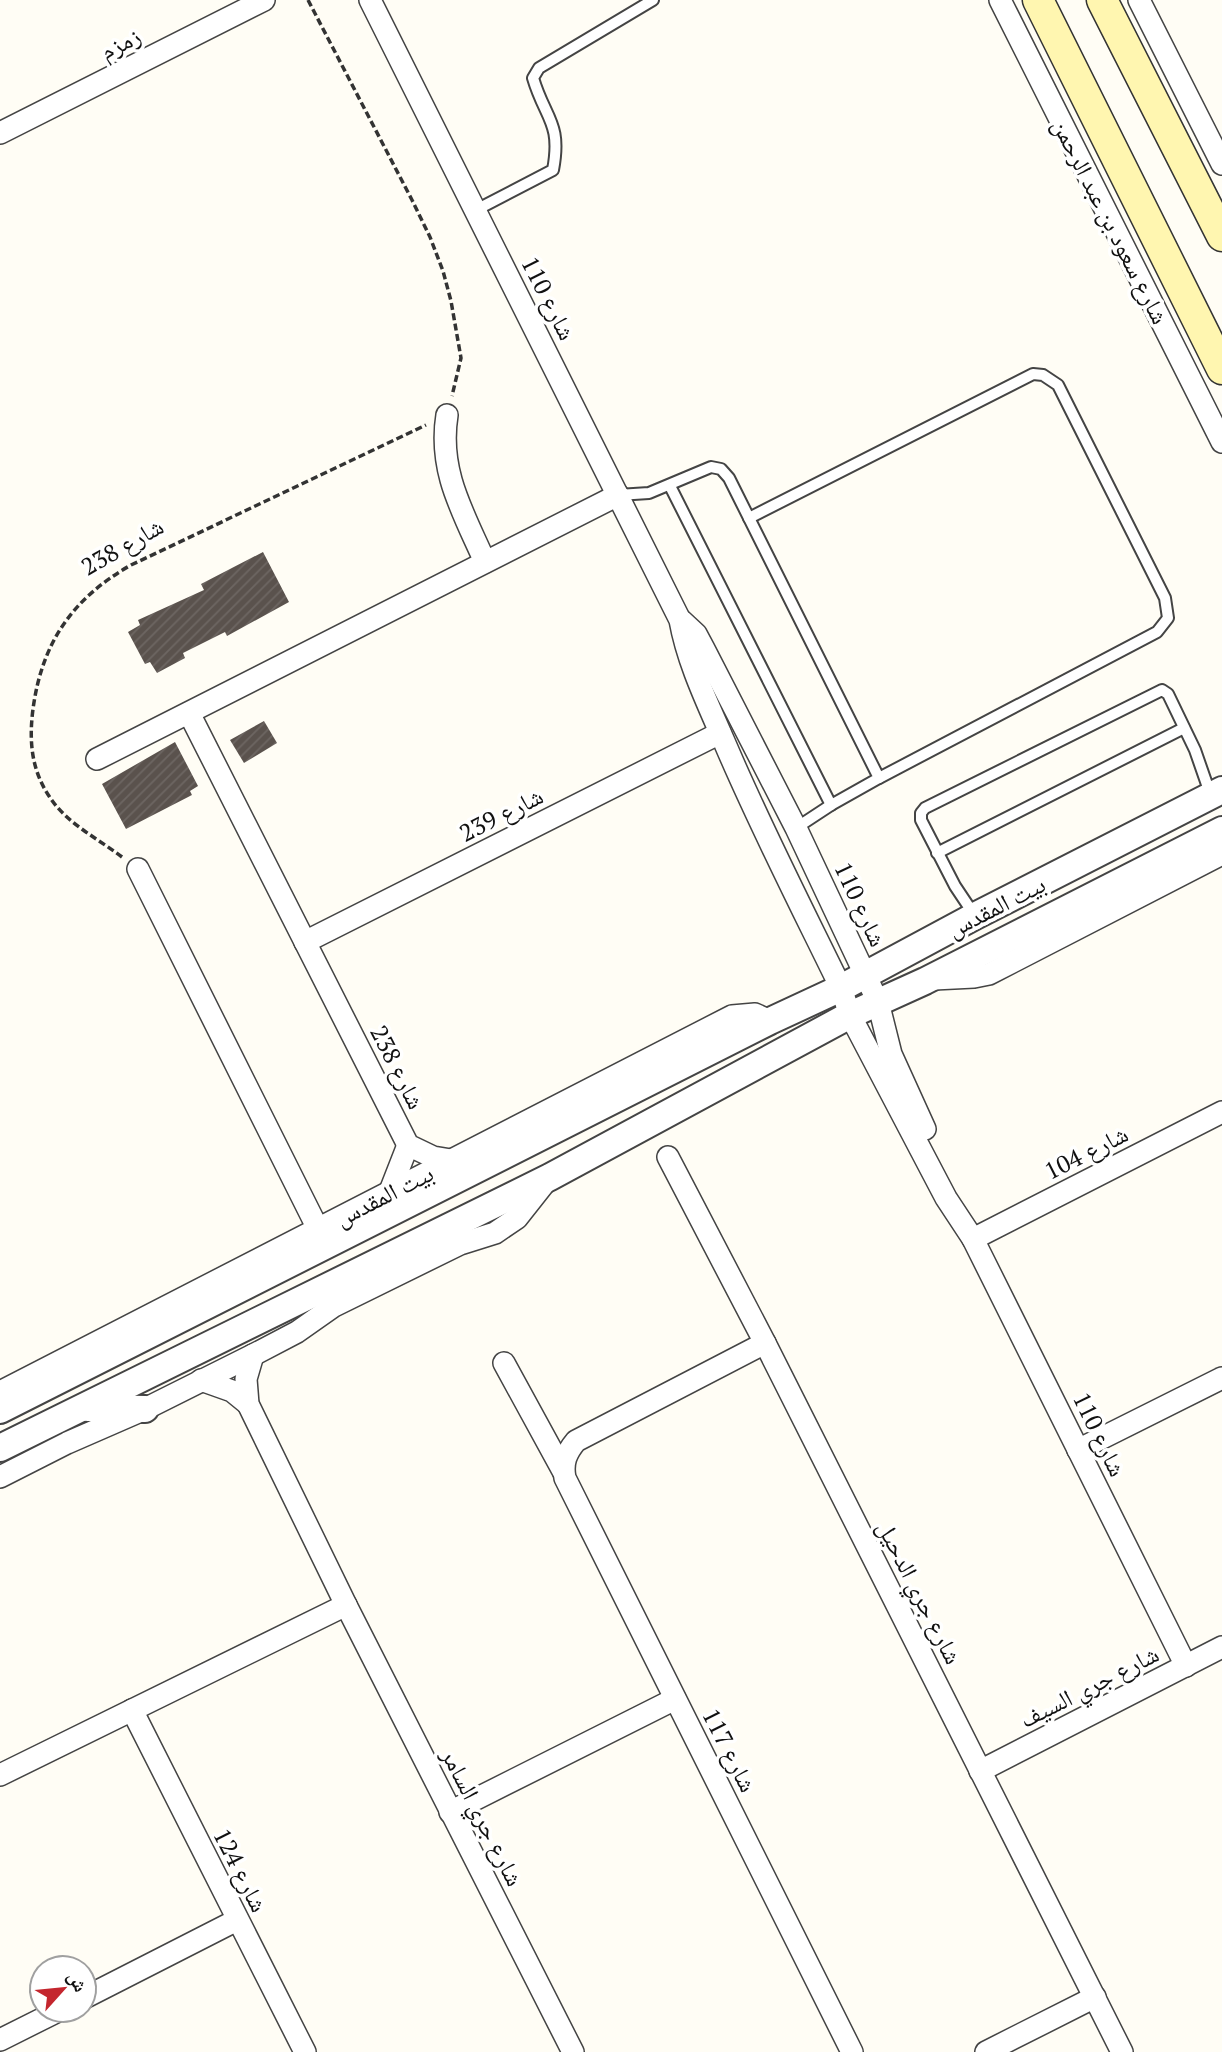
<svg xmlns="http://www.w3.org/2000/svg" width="1222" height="2052" viewBox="0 0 1222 2052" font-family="'PT Serif','Noto Naskh Arabic',serif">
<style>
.building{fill:url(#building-hatch)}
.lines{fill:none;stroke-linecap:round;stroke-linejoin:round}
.service-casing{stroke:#444;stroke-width:14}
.minor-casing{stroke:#444;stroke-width:24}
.tertiary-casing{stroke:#444;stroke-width:30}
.secondary-casing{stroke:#333;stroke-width:33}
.path{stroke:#333;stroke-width:3.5;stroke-dasharray:7 3.5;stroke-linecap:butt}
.service{stroke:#fff;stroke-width:10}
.minor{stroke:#fff;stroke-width:21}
.tertiary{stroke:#fff;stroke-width:26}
.secondary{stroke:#fff6b0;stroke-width:30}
.labels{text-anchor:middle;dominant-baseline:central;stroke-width:7;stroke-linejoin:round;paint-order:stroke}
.street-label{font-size:24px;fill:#111;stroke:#fff}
</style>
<defs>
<pattern id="building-hatch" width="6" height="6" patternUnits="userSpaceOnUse" patternTransform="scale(1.75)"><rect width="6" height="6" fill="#5a524d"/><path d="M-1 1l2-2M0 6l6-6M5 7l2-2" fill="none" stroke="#6d6662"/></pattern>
</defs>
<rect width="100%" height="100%" fill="#fffdf5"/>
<g class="building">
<polygon points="263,552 289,602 227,636 225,632 183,653 185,658 157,673 150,662 145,664 128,632 140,625 138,620 204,590 201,584"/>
<polygon points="264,721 277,743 244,763 230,740"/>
<polygon points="175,742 198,786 190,791 192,795 126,829 102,784"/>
</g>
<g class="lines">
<defs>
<g id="service">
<path d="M476,210L553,170C562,122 545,119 533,78L539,68L653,0"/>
<polyline points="670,486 831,805"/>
<polyline points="618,495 649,493 711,467 721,469 729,478 879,778 831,805 796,828"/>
<polyline points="749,518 1033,374 1043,375 1058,385 1165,598 1168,618 1157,632 879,778"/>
<polyline points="937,853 1184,728"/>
<polyline points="975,916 955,886 921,820 921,813 925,808 1162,690 1168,694 1195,750 1211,796"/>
</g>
<g id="minor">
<path d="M370,0L680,620C688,664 708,704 726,746C761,828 802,908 841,988L850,1015L946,1198L973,1239L1186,1666"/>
<polyline points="1000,0 1222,442"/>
<polyline points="1139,0 1222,164"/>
<polyline points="0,133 264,0"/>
<path d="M447,415C438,471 463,512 485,562"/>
<polyline points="682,621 696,634 704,649 796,828 878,1002 891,1054 925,1129"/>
<polyline points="189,713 408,1145 433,1157 451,1160"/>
<polyline points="97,759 618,495"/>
<polyline points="138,869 318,1229"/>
<polyline points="305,942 720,733"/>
<polyline points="934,979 974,977 989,974 1222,854"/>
<polyline points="668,1157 765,1343 1122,2052"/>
<polyline points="390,1191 408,1145"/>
<polyline points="973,1239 1222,1112"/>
<path d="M765,1343L576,1441C566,1453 562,1463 565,1478L852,2052"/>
<polyline points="253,1355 246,1379 248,1404 346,1605 573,2052"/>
<polyline points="504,1363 563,1471"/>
<polyline points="201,1380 232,1391 248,1404"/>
<polyline points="0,1392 732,1016 755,1014 770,1021"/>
<polyline points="1078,1450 1222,1378"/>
<polyline points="0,1477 67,1443 145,1409 253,1355 297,1332 334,1306 460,1244 495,1233 517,1218 547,1180"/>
<polyline points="132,1710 305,2052"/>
<polyline points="980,1771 1222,1647"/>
<polyline points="0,1775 346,1605"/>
<polyline points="450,1812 675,1699"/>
<polyline points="84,1998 237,1920"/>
<polyline points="0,2040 60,2010"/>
<polyline points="986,2052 1095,1997"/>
</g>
<g id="tertiary">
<polyline points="88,1408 145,1409"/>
<polyline points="0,1410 770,1021 841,988 975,916 1222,790"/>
<polyline points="0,1448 550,1177 850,1015 925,981 1222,830"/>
</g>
<g id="secondary">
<polyline points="1038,0 1222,369"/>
<polyline points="1102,0 1222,236"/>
</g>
</defs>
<use href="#service" class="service-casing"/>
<use href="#minor" class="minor-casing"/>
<use href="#tertiary" class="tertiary-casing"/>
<use href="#secondary" class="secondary-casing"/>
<g class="path">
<polyline points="308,0 412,200 430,237 443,271 451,301 461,358 452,396"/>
<path d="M122,857C97,838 66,823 49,796C31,769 29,740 33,709C42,642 73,598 131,565L426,425"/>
</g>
<use href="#service" class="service"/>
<use href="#minor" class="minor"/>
<use href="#tertiary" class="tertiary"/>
<use href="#secondary" class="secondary"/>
</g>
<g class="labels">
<g class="street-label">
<text transform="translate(120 43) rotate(-27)">زمزم</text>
<text transform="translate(1111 221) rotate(63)">شارع سعود بن عبد الرحمن</text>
<text transform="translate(549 298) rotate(63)">شارع 110</text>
<text transform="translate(122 546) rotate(-30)">شارع 238</text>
<text transform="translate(501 814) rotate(-27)">شارع 239</text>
<text transform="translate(861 904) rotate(65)">شارع 110</text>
<text transform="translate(996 906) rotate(-27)">بيت المقدس</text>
<text transform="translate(398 1067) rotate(63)">شارع 238</text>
<text transform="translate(1086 1152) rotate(-27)">شارع 104</text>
<text transform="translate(384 1195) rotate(-27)">بيت المقدس</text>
<text transform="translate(1100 1434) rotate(64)">شارع 110</text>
<text transform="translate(920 1592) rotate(63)">شارع جري الدحيل</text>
<text transform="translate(1089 1686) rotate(-27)">شارع جري السيف</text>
<text transform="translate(730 1750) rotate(63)">شارع 117</text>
<text transform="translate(483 1817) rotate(63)">شارع جري السامر</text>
<text transform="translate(241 1870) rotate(63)">شارع 124</text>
</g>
</g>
<g transform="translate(63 1989) rotate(63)"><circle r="33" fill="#ffffff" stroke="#a0a0a0" stroke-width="2"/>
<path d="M0-5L12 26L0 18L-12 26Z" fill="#c4262e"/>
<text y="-10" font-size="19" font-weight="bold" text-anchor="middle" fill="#111111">ش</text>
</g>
</svg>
